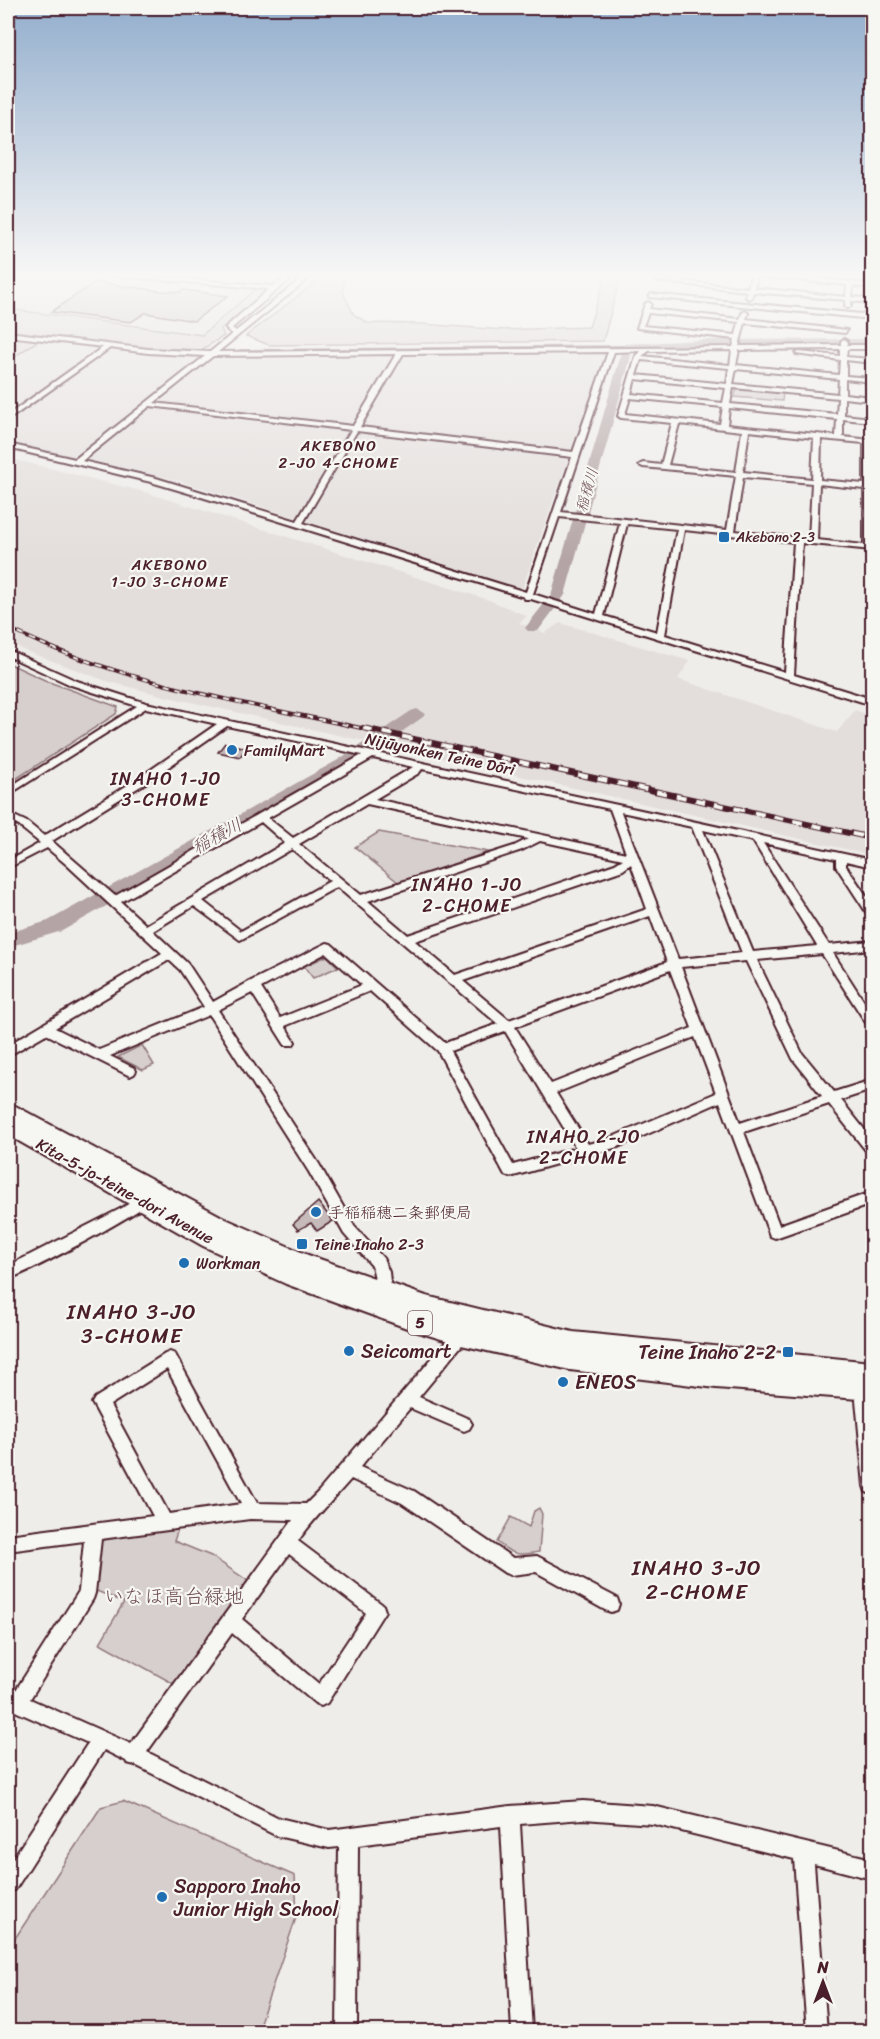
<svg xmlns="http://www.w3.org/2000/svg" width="880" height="2039" viewBox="0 0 880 2039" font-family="Sriracha,'Klee One',sans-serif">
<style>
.built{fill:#e3dedc}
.green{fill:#d7cfce;stroke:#90777c;stroke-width:1.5}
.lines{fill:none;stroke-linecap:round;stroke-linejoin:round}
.stream{stroke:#8a6f74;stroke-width:2}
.river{fill:#b4a4a5;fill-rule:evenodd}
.building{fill:#c6babb;stroke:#4a1f2b;stroke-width:1.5}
.minor-casing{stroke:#4a1f2b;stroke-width:4}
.highway-casing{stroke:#4a1f2b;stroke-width:4}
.minor{fill:#f6f6f2;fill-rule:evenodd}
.highway{fill:#f6f6f2;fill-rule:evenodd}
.rail-far1-casing{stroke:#4a1f2b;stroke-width:4}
.rail-casing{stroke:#4a1f2b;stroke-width:6}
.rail-far1{stroke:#f6f6f2;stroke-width:2;stroke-dasharray:6;stroke-linecap:butt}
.rail{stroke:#f6f6f2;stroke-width:4;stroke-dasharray:10;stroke-linecap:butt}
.poi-dot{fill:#1f6fb2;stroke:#f6f6f2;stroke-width:2}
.labels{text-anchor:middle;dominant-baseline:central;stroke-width:4.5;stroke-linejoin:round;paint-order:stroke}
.far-poi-label{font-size:14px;fill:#4a1f2b;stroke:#f6f6f2;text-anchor:start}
.far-neighbourhood-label{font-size:15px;letter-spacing:1.5px;fill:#4a1f2b;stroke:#f6f6f2}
.far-water-label{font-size:15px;font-style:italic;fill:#6f4e56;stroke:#f6f6f2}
.shield{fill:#f6f6f2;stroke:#7e6067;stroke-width:1.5}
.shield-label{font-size:15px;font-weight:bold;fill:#4a1f2b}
.poi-label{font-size:16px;fill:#4a1f2b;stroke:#f6f6f2;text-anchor:start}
.street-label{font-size:16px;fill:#4a1f2b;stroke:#f6f6f2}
.neighbourhood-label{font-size:18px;letter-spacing:1.5px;fill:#4a1f2b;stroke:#f6f6f2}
.water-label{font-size:18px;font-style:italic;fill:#6f4e56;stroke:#f6f6f2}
.near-poi-label{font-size:20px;fill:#4a1f2b;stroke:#f6f6f2;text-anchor:start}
.near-park-label{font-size:20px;fill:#6d4b54;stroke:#f6f6f2}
.near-neighbourhood-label{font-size:21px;letter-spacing:1.5px;fill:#4a1f2b;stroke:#f6f6f2}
</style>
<rect width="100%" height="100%" fill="#efedea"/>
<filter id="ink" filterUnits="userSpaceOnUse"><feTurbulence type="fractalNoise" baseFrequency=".0167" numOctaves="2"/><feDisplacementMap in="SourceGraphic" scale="12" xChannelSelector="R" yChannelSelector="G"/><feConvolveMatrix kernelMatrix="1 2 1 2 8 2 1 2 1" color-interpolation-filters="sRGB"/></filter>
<g filter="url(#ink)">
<g class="built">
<polygon points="8,275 274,275 202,335 8,309"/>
<polygon points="39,340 156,354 194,356 606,352 522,589 180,481 8,442 8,361"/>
<polygon points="8,458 141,491 489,600 527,616 519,623 545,633 560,623 690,661 678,679 837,732 855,710 872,716 872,855 168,697 106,681 23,650 8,640"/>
</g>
<g class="green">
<polygon points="325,275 348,275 344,280 343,292 354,315 368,323 420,324 504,330 589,327 606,275 621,275 603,341 269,345 246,336"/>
<polygon points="256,289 264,291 263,293 221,329 224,336 201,350 139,348 8,332 8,309 202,335"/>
<polygon points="15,337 39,340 8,361 8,342"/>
<polygon points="737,389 783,393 782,401 734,397"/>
<polygon points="8,663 49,682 118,707 116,714 8,784 8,755 13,751 8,749"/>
<polygon points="379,832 488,852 399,883 355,847"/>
<polygon points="327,956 338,967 313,978 304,966"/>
<polygon points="142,1045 154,1065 143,1070 118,1057"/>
<path d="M539,1508L542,1514L539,1552C519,1556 512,1555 497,1542L511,1517L529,1527L534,1511Z"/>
<polygon points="178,1529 174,1541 211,1556 248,1581 174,1684 100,1643 124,1602 94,1590 98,1544 102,1539"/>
<polygon points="123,1801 295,1876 297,1915 257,2031 8,2031 8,1949 101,1807"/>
</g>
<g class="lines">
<polyline class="stream" points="240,350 628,346"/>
<g class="river">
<polygon points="872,339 872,345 633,349 565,595 538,631 528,631 525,628 551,595 624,344 702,340"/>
<polygon points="417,709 425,714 423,717 350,768 62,931 8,947 8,933 48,921 338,760 411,711"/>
</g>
</g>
<g class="building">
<polygon points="96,282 160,291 180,292 183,290 228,296 194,321 145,313 131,322 51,312"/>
<polygon points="225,743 246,748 240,757 218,752"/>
<polygon points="318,1202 333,1221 317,1231 311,1223 298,1230 293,1224"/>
</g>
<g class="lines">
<defs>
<g id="minor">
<path d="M105,275H133L273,286L288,275H295L232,328L236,331L306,275H313L218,352L733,347L735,339L637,328L645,304L648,302L651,304L649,309L740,319L742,313L745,311L748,313L746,319L847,330L845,333L745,323L739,346L841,345V341L844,339L847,341V345H872V349H847L846,357L872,359V363L846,360V376L872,378V382L845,379V394L872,397V401L844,398V415L872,418V422L843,419V437L872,440V550L802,543L794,675L872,699V705L531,599H525L524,597L195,495L151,482L8,448V444L75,459L205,356L148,353L110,348L8,420V415L103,347L8,336V332L148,349L210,352L232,334L226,329V327L269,289ZM648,313L739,322L736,335L643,326ZM840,349V356L799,352L796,354L840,360L839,375L736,365L739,350ZM732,350L730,365L642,356L649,351ZM641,351L636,356L618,416L621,418L672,423L661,465L643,463L639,465L643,467L736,476L727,530L561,512L614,352ZM608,352L573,452L360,427L403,354ZM396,354L353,426L154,403L213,356ZM641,360L729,368L727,384L636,375ZM736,369L839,379L838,394L733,384ZM635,379L726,388L723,403L631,394ZM733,388L838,398L837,414L730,404ZM630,398L723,407L720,424L625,414ZM150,406L351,430L297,521L156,478L82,461ZM729,408L837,419L836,436L727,425ZM679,424L742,431L736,472L668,465ZM357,431L572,457L526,592L303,523ZM749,431L814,438L812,479L743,472ZM821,439L864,443V484L820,480ZM743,477L812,483L809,539L735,531ZM819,484L864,489V545L817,540ZM559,517L620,523L596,614L533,594ZM627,524L677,529L657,632L604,616ZM684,530L794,542L785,672L665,635Z"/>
<path d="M751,275H779L872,284V288L853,286L852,297L872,299V303L851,301V306L848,308L845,306L846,300L753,292L752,297L749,299L746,297L747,291L655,281L658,279L748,288ZM757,276L847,285L846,297L754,288Z"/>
<polygon points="865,275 872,275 872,278 866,276"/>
<polygon points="651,294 872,315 872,319 649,297"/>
<path d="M8,650L77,681L146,703L872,860V867L846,861V866L872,904V916L868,915L836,866V859L763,843L829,945L872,941V949L833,953L872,1014V1027L868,1026L822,954L757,960L802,1053L834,1092L872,1080V1090L841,1100L872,1139V1153L867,1152L829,1104L744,1132L779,1225L872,1192V1204L775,1238L770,1236L720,1102L618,1147L510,1177L505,1175L438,1051L370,991L285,1026L295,1042L293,1045H285L252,993L218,1010L319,1164L354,1226L383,1258L389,1272L391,1291L389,1296L384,1297L379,1296L372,1266L344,1234L309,1172L209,1015L110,1056L134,1068L136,1071L134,1074L130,1076L46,1034L8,1056V1045L162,953L67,865L47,848L8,868V861L40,843L19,826L8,820V813L27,822L44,836L136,780L217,724L146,708L8,795V788L137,706L71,685L8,656ZM227,726L362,755L115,896L53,842L52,841L144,784ZM373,758L413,767L293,838L268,818ZM422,769L610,809L626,853L375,799L419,773ZM367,804L528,839L514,846L361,895L299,844ZM621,812L692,827L742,953L678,959ZM261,822L285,843L146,925L121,902ZM703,830L753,841L817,946L753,952ZM540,841L623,859L615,864L408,935L368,901L522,850ZM292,849L330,881L241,931L203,901ZM631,864L647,909L455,975L415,941L623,870ZM337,887L498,1024L445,1043L331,944L327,943L249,982L213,1002L188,964L153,931L194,906L240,940ZM650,916L667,962L509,1020L463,981ZM326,953L362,985L280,1018L261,988ZM169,960L180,970L204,1007L99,1050L55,1028ZM746,961L793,1059L822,1096L740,1123L681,967ZM670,970L692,1028L551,1084L515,1027ZM505,1031L576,1148L513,1165L450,1051ZM695,1037L716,1093L610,1138L588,1144L556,1093Z"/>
<path d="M147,1192L152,1194L154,1198C147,1210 26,1274 8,1279V1266L122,1208Z"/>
<path d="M461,1328L466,1330L468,1335L466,1340L419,1397L469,1419L472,1424L469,1429L464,1431L410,1408L360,1467L414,1491L513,1558L537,1556L617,1598L619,1604L617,1610L611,1612L605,1610L536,1572L511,1575L505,1573L402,1503L351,1479C333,1500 314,1518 298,1541L383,1605L385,1611L327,1703L321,1706L315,1703L232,1633L147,1752L279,1818L329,1830L510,1806L583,1801L653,1806L872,1859V1879L814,1864L827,2032H807L794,1859L653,1824L583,1819L520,1824L532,2032H512L501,1826L358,1845L357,2032H337L339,1847L329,1848L277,1836L135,1765L127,1763L126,1761L104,1750L15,1890L8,1892V1866L88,1743L8,1708V1690L14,1693L79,1591L84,1541L8,1551V1535L153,1516L95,1408L92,1403L95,1398L165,1354L170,1352L175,1354L257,1503L306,1504L319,1491L456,1330ZM167,1369L241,1504L169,1514L110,1405ZM250,1519L293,1520L131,1744L30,1699L93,1599L95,1593L101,1539ZM289,1554L366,1613L319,1684L242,1619Z"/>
<path d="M863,1382L868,1384C876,1400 874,1474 872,1494L866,1492L864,1486L855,1389L858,1384Z"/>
</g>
<polygon id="highway" points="8,1102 228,1220 308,1255 426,1296 573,1332 872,1362 872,1400 716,1388 570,1370 461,1345 418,1332 286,1284 203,1246 8,1135"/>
</defs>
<use href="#minor" class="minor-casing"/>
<use href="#highway" class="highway-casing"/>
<use href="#minor" class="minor"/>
<use href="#highway" class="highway"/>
<defs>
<path id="rail-far1" d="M8,628C121,684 247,703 370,730"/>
<polyline id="rail" points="363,728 872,838"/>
</defs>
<use href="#rail-far1" class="rail-far1-casing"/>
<use href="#rail" class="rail-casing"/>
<use href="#rail-far1" class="rail-far1"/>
<use href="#rail" class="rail"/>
</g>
</g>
<linearGradient id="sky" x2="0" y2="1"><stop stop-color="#93aecd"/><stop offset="0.49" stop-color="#f8f7f6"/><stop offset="1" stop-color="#f8f7f6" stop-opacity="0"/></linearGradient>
<rect width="880" height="561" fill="url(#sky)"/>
<g class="poi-dot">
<rect x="718" y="531" width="12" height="12" rx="3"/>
<circle cx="232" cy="750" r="6"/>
<circle cx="316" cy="1212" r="6"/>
<rect x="296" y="1238" width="12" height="12" rx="3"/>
<circle cx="184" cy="1263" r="6"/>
<circle cx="349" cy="1351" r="6"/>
<rect x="782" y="1346" width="12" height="12" rx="3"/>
<circle cx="563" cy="1382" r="6"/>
<circle cx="162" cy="1897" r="6"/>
</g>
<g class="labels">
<g class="far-poi-label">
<text x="736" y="537">Akebono 2-3</text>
</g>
<g class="far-neighbourhood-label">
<text x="339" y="446">AKEBONO<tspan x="339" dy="17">2-JO 4-CHOME</tspan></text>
<text x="170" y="565">AKEBONO<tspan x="170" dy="17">1-JO 3-CHOME</tspan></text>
</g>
<g class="far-water-label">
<text transform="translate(587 490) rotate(-74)">稲積川</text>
</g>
<rect class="shield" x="408" y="1311" width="24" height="24" rx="4.5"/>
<g class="shield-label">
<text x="420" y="1323">5</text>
</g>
<g class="poi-label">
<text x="244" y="750">FamilyMart</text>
<text x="328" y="1212">手稲稲穂二条郵便局</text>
<text x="314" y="1244">Teine Inaho 2-3</text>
<text x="196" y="1263">Workman</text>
</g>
<g class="street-label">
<text transform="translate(440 754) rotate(12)">Nijūyonken Teine Dōri</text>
<text transform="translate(125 1191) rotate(29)">Kita-5-jo-teine-dori Avenue</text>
</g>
<g class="neighbourhood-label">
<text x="166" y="779">INAHO 1-JO<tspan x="166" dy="21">3-CHOME</tspan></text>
<text x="467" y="885">INAHO 1-JO<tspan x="467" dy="21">2-CHOME</tspan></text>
<text x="584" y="1137">INAHO 2-JO<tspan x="584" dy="21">2-CHOME</tspan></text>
</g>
<g class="water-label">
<text transform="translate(217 836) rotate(-29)">稲積川</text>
</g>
<g class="near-poi-label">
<text x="361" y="1351">Seicomart</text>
<text x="776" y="1352" text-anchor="end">Teine Inaho 2-2</text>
<text x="575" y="1382">ENEOS</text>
<text x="174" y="1886">Sapporo Inaho<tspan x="174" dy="23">Junior High School</tspan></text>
</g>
<g class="near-park-label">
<text x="174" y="1596">いなほ高台緑地</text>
</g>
<g class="near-neighbourhood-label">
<text x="132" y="1312">INAHO 3-JO<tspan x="132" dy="24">3-CHOME</tspan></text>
<text x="697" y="1568">INAHO 3-JO<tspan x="697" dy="24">2-CHOME</tspan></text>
</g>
</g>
<rect width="880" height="2039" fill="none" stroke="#f6f6f2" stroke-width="30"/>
<rect x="15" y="15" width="850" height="2009" fill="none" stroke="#4a1f2b" stroke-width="2" filter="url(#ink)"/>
<g transform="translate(823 1982)" stroke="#f6f6f2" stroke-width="4.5" paint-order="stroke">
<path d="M0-4.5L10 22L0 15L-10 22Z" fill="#4a1f2b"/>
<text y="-9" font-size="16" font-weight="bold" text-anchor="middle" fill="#4a1f2b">N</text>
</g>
</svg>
